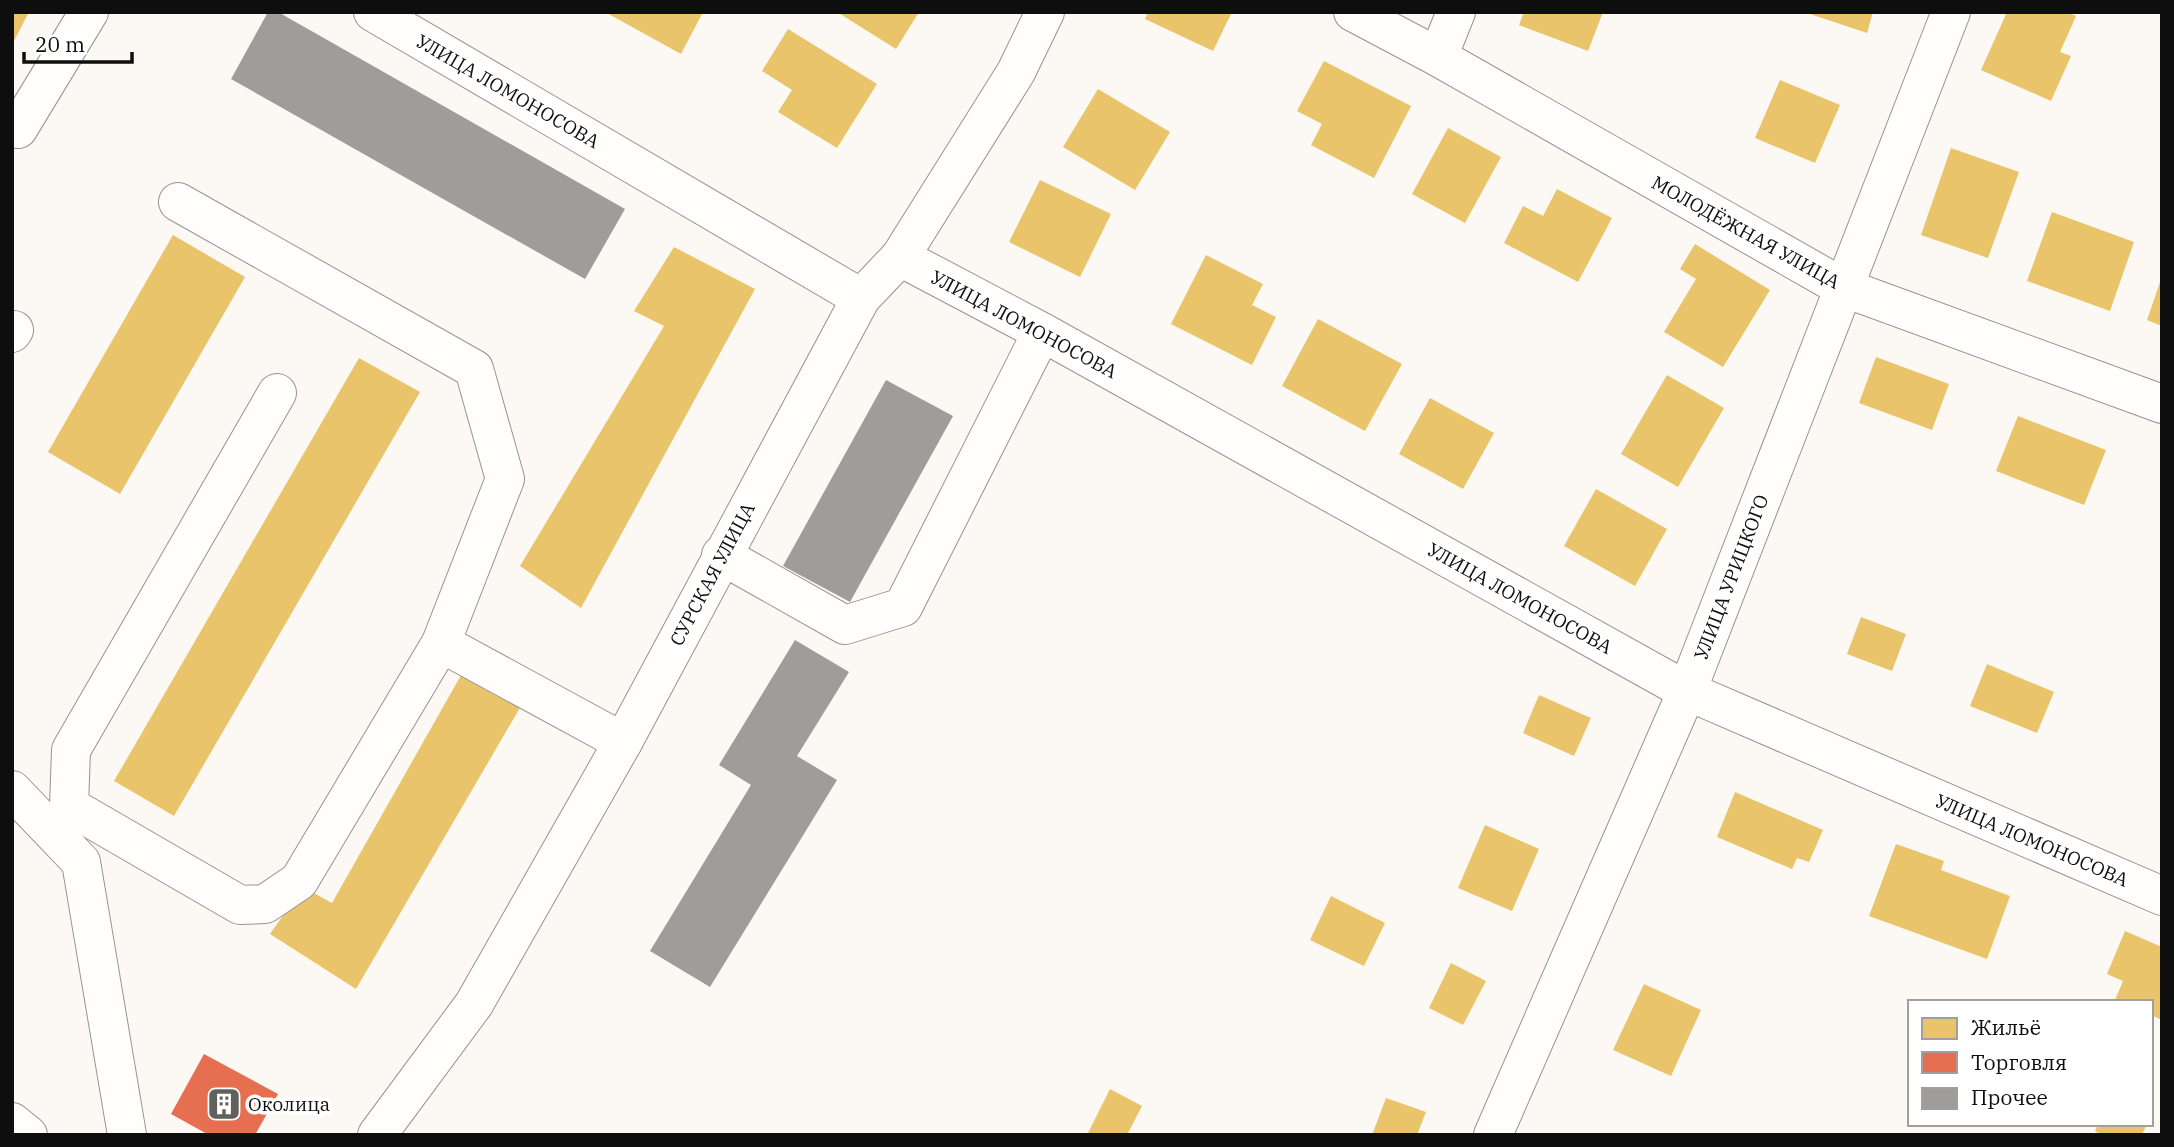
<svg xmlns="http://www.w3.org/2000/svg" width="2174" height="1147" viewBox="0 0 2174 1147" font-family="'IBM Plex Serif',serif">
<style>
.homes{fill:#e9c46a}
.shops{fill:#e76f51}
.building{fill:#9f9c99}
.lines{fill:none;stroke-linecap:round;stroke-linejoin:round}
.minor-casing{stroke:#959492;stroke-width:40}
.minor{stroke:#fffefd;stroke-width:38}
.labels{text-anchor:middle;dominant-baseline:central;stroke-width:7;stroke-linejoin:round;paint-order:stroke}
.street-label{font-size:19px;fill:#0e0e0e;stroke:#fff}
.poi-label{font-size:19px;fill:#0e0e0e;stroke:#fff;text-anchor:start}
</style>
<rect width="100%" height="100%" fill="#fcf9f4"/>
<g class="homes">
<polygon points="12,12 29,12 12,45"/>
<polygon points="605,12 703,12 681,54"/>
<polygon points="837,12 919,12 896,49"/>
<polygon points="1148,12 1232,12 1213,51 1145,19"/>
<polygon points="1524,12 1603,12 1588,51 1519,25"/>
<polygon points="1804,12 1873,12 1867,33"/>
<polygon points="2007,12 2067,12 2076,16 2060,52 2071,56 2051,101 1981,70"/>
<polygon points="788,29 877,84 837,148 778,112 792,90 762,71"/>
<polygon points="1324,61 1411,106 1374,178 1311,145 1322,124 1297,111"/>
<polygon points="1780,80 1840,105 1815,163 1755,138"/>
<polygon points="1098,89 1170,132 1135,190 1063,147"/>
<polygon points="1448,128 1501,157 1465,223 1412,194"/>
<polygon points="1951,148 2019,172 1988,258 1921,235"/>
<polygon points="1040,180 1111,214 1080,277 1009,242"/>
<polygon points="1557,189 1612,218 1578,282 1504,243 1523,206 1543,216"/>
<polygon points="2052,212 2134,242 2110,311 2027,281"/>
<polygon points="173,235 245,277 120,494 48,452"/>
<polygon points="1695,244 1770,290 1723,367 1664,332 1696,279 1680,269"/>
<polygon points="674,247 755,289 581,608 520,566 664,326 634,311"/>
<polygon points="1206,255 1263,284 1252,305 1276,317 1252,365 1171,324"/>
<polygon points="2161,279 2162,279 2162,326 2147,320"/>
<polygon points="1318,319 1402,364 1365,431 1282,386"/>
<polygon points="1876,357 1949,384 1932,430 1859,403"/>
<polygon points="359,358 420,392 174,816 114,781"/>
<polygon points="1667,375 1724,408 1678,487 1621,454"/>
<polygon points="1430,398 1494,433 1463,489 1399,454"/>
<polygon points="2018,416 2106,450 2084,505 1996,471"/>
<polygon points="1596,489 1667,529 1635,586 1564,546"/>
<polygon points="1861,617 1906,634 1892,671 1847,654"/>
<polygon points="1987,664 2054,692 2037,733 1970,706"/>
<polygon points="464,670 521,706 356,989 270,934 303,887 332,903"/>
<polygon points="1539,695 1591,718 1574,756 1523,733"/>
<polygon points="1735,792 1823,830 1809,862 1797,858 1792,869 1717,837"/>
<polygon points="1485,825 1539,849 1512,911 1458,888"/>
<polygon points="1896,844 1944,861 1941,870 2010,896 1987,959 1869,916"/>
<polygon points="1331,896 1385,923 1364,966 1310,940"/>
<polygon points="2125,931 2162,947 2162,1020 2151,1015 2151,1002 2115,1000 2123,981 2107,974"/>
<polygon points="1451,963 1486,981 1463,1025 1429,1008"/>
<polygon points="1644,984 1701,1010 1671,1076 1613,1050"/>
<polygon points="1110,1089 1142,1106 1127,1135 1087,1135"/>
<polygon points="1386,1098 1426,1112 1417,1135 1372,1135"/>
<polygon points="2098,1124 2147,1124 2142,1135 2103,1135 2095,1131"/>
</g>
<polygon class="shops" points="204,1054 278,1094 255,1135 209,1135 171,1114"/>
<g class="building">
<polygon points="268,12 278,12 625,209 585,279 231,79"/>
<polygon points="886,380 953,416 850,602 783,566"/>
<polygon points="795,640 849,672 797,756 837,780 710,987 650,951 751,785 719,765"/>
</g>
<g class="lines">
<defs>
<g id="minor">
<polyline points="373,12 861,298"/>
<polyline points="1353,12 1438,57 1842,287 2162,404"/>
<polyline points="1438,57 1456,12"/>
<polyline points="18,129 89,12"/>
<polyline points="178,202 474,369 505,479 441,643 623,742"/>
<polyline points="900,257 1042,332 1687,691 2162,896"/>
<polyline points="12,333 14,330"/>
<polyline points="277,393 71,750 69,806 240,905 265,904 299,881 441,643"/>
<polyline points="721,555 845,625 903,607 1042,332"/>
<polyline points="12,790 81,862 127,1135"/>
<polyline points="12,1122 28,1135"/>
<polyline points="377,1135 474,1004 623,742 861,298 900,257 1016,72 1045,12"/>
<polyline points="1493,1135 1687,691 1951,12"/>
</g>
</defs>
<use href="#minor" class="minor-casing"/>
<use href="#minor" class="minor"/>
</g>
<defs>
<symbol id="building-square" viewBox="-11 -11 22 22"><rect x="-9" y="-9" width="18" height="18" rx="4" fill="#61605e" stroke="#fff"/><path d="M-4-6H4V6H1V3H-1V6H-4ZM-2.5-4.3h1.7v1.8h-1.7ZM.8-4.3h1.7v1.8H.8ZM-2.5-1h1.7V.8h-1.7ZM.8-1h1.7V.8H.8Z" fill="#fff"/></symbol>
</defs>
<g fill-rule="evenodd">
<use href="#building-square" x="205" y="1085" width="38" height="38"/>
</g>
<g class="labels">
<g class="street-label">
<text transform="translate(508 91) rotate(30)">УЛИЦА ЛОМОНОСОВА</text>
<text transform="translate(1746 232) rotate(29)">МОЛОДЁЖНАЯ УЛИЦА</text>
<text transform="translate(1024 324) rotate(28)">УЛИЦА ЛОМОНОСОВА</text>
<text transform="translate(712 574) rotate(-62)">СУРСКАЯ УЛИЦА</text>
<text transform="translate(1731 577) rotate(-69)">УЛИЦА УРИЦКОГО</text>
<text transform="translate(1520 598) rotate(29)">УЛИЦА ЛОМОНОСОВА</text>
<text transform="translate(2032 840) rotate(23)">УЛИЦА ЛОМОНОСОВА</text>
</g>
<g class="poi-label">
<text x="248" y="1104">Околица</text>
</g>
</g>
<rect width="2174" height="1147" fill="none" stroke="#0e0e0e" stroke-width="28"/>
<rect x="1908" y="1000" width="245" height="126" fill="#ffffff" stroke="#9f9f9f" stroke-width="2"/>
<rect x="1922" y="1018" width="35" height="21" fill="#e9c46a" stroke="#9f9f9f" stroke-width="2"/>
<text x="1971" y="1035" font-size="21" fill="#0e0e0e">Жильё</text>
<rect x="1922" y="1052" width="35" height="21" fill="#e76f51" stroke="#9f9f9f" stroke-width="2"/>
<text x="1971" y="1070" font-size="21" fill="#0e0e0e">Торговля</text>
<rect x="1922" y="1088" width="35" height="21" fill="#9f9c99" stroke="#9f9f9f" stroke-width="2"/>
<text x="1971" y="1105" font-size="21" fill="#0e0e0e">Прочее</text>
<path d="M24 52v10h108v-10" fill="none" stroke="#0e0e0e" stroke-width="3.5"/>
<text x="35" y="52" font-size="21" fill="#0e0e0e" stroke="#ffffff" stroke-width="5" paint-order="stroke">20 m</text>
</svg>
